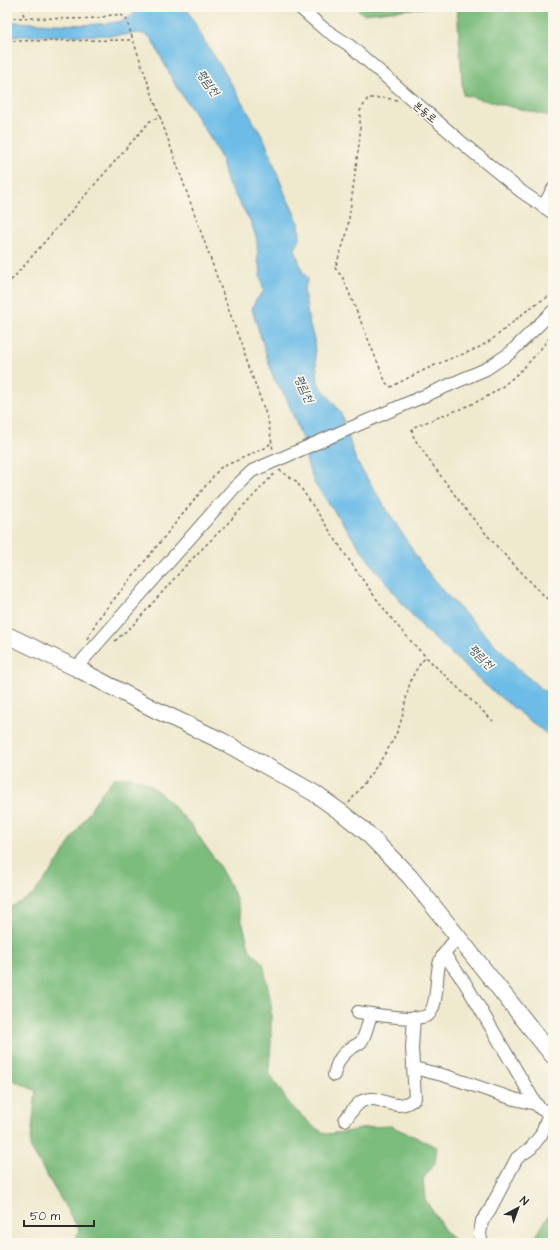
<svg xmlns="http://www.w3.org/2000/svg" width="560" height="1250" viewBox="0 0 560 1250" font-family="'Architects Daughter','Poor Story',sans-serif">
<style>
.forest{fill:#7cbc7d;stroke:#547454}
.water{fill:#6cbce7;stroke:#4c7489}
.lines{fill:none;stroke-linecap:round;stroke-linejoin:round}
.minor-casing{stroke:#706e64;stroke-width:14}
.major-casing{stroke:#706e64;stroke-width:18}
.path{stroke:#706e64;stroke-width:1.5;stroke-dasharray:3 3;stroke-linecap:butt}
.minor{stroke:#fff;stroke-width:12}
.major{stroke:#fff;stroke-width:16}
.labels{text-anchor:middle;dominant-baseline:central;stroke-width:3.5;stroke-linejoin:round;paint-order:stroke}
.street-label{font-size:11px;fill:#2b2b2b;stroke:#fbf7ec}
.water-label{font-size:12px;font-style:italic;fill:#3e5663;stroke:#fbf7ec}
</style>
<rect width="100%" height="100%" fill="#fbf7ec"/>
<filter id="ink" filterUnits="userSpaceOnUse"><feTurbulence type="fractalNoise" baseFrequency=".025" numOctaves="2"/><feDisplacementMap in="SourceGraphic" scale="8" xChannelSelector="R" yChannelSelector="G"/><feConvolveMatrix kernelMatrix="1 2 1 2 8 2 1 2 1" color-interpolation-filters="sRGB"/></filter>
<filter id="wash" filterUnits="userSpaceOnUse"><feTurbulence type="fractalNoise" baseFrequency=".012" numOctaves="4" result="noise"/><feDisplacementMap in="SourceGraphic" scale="16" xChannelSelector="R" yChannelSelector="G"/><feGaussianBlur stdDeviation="0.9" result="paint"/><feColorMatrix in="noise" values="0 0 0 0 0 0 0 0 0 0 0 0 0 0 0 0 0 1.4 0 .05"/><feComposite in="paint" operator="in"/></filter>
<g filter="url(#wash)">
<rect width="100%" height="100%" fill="#efe9ce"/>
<g class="forest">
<polygon points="355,7 431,7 363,14"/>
<polygon points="457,7 553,7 553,117 463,95"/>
<polygon points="128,777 145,782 166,798 191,825 218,864 234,893 250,950 263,963 271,1004 271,1041 269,1073 290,1105 314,1127 326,1134 345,1132 371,1127 391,1126 437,1147 435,1163 423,1179 425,1199 445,1231 457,1243 74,1243 79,1230 30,1147 36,1091 7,1077 7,909 32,896 53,869 100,795 114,778"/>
<polygon points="553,1198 553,1243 532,1243 551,1211"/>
</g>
<path class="water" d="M133,7H186L205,42L222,68L265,141L285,194L299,223L300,239L295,249L302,271L308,278L304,290L309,322L314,340L318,383L341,413L356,461L420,562L442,590L518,668L540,688L553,696V739L490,689L427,632L406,608L367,558L315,484L308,466L300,433L286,397L274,379L252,309L256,300L264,291L260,276L261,270L258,262L257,240L251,222L228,184L221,158L208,134L176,86L151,38C142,31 135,33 125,35L7,36V22C43,22 81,28 117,22C123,21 132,17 135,12Z"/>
</g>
<g filter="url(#ink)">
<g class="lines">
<defs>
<g id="minor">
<polyline points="299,7 323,28 349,45 467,147 522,192 553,213"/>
<polyline points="543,207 553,189"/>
<polyline points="76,668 233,489 252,471 486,369 510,353 553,311"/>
<polyline points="444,954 465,983 536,1104 541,1109 553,1115"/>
<path d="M358,1012C371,1014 419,1022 428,1015C439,1006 435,975 440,961C444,952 452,944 458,936"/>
<polyline points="414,1068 446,1076 514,1099 536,1104"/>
<path d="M334,1075C337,1062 341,1054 353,1047C356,1045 359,1044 361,1042C366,1035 368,1023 371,1014"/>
<path d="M345,1120C350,1114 355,1105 362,1101C380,1092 395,1116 415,1098L412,1048L414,1017"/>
<polyline points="481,1240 480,1234 482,1221 488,1213 517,1158 531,1148 541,1135 549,1114"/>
</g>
<polyline id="major" points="7,635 76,668 154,709 222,741 314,793 342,813 366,832 410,877 553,1056"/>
</defs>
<use href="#minor" class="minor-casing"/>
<use href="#major" class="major-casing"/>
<g class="path">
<polyline points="22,7 24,17"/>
<path d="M7,18C37,17 67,20 97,18C106,17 118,11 126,18L133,40L160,117"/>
<polyline points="7,41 133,40"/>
<path d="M397,100L385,98H368L360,111V137L347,233L335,268L343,278L386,383L391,387C409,377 428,368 447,360C459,355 472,352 483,345C506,332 529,303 553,295"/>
<polyline points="7,285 150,121 160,117 268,420 273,450"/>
<path d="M553,333C537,355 516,378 493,393C468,408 440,416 414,427L412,431L414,438L432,464L469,514L500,550L553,605"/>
<path d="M279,470L296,481C329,528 360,580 396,624C425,659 460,689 493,721"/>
<polyline points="87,639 98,619 220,468 265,448 271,443"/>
<polyline points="115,641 135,623 187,564 227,524 274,474"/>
<path d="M349,803C365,781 384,759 396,734C409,707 402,683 425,658"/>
</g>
<use href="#minor" class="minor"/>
<use href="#major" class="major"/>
</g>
</g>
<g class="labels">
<g class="street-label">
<text transform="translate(425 112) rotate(40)">본동로</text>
</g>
<g class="water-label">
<text transform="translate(208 83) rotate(54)">평림천</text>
<text transform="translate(304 389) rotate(65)">평림천</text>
<text transform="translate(481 657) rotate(45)">평림천</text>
</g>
</g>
<rect width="560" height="1250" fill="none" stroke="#fbf7ec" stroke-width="24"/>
<g transform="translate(518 1208) rotate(41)" stroke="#fbf7ec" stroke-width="3" paint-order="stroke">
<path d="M0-3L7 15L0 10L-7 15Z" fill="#2b2b2b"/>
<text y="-6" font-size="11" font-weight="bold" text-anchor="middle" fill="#2b2b2b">N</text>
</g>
<path d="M24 1220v6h70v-6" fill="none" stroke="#2b2b2b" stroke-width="2"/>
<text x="30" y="1220" font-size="12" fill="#2b2b2b" stroke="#fbf7ec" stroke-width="3" paint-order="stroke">50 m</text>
</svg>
